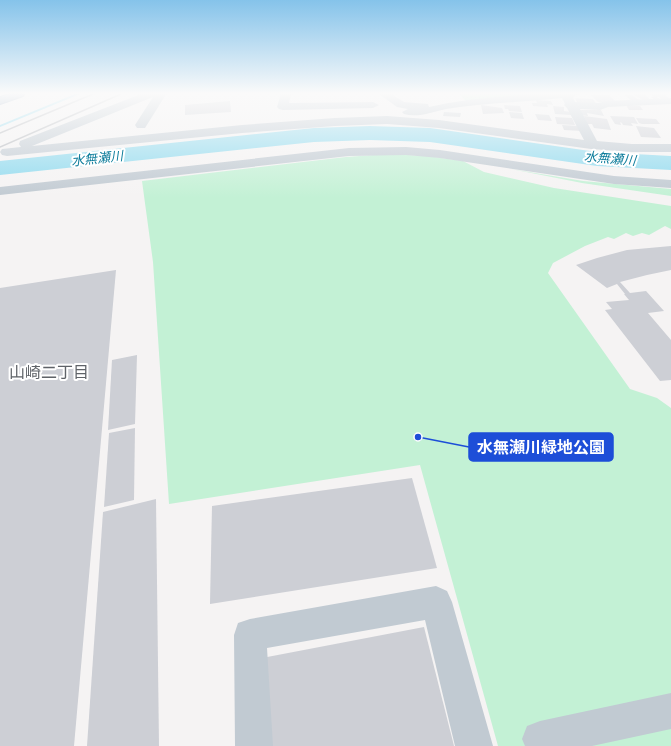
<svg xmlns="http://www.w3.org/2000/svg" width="671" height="746" viewBox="0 0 671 746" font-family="Mulish,'Noto Sans JP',sans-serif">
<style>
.green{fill:#c3f1d5}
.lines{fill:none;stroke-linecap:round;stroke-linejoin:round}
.stream{fill:#90daee;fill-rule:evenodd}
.river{fill:#90daee;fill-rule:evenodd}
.building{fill:#cdcfd5}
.highway-casing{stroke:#7690ad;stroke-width:2}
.minor{fill:#c1cad2;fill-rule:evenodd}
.highway{fill:#8ba5c1;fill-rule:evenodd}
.rail{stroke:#b5b8bd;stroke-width:1.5}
.labels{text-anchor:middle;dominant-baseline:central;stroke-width:4;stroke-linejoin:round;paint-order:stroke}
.far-water-label{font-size:13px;font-style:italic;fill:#0c7c9b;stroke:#fff}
.neighbourhood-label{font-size:16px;fill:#5f6368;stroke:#fff}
.leader{fill:none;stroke:#1d4ed8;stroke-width:1.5}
.callout-dot{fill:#1d4ed8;stroke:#fff;stroke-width:1.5}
.callout{fill:#1d4ed8;stroke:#1d4ed8;stroke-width:1.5}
.callout-label{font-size:16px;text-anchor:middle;font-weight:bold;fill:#fff}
</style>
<rect width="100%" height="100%" fill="#f5f3f3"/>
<g class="green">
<polygon points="459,94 547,94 466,101"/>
<polygon points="388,154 427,156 463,161 484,172 554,188 671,206 671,229 665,226 649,235 642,233 633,236 626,233 614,239 608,237 585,246 553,263 548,273 630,389 657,398 671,408 671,746 498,746 420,465 169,504 153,262 142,181 346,157"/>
<polygon points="511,169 583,181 671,189 671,196 582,183"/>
</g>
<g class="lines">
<polygon class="stream" points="75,94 80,94 0,127 0,125"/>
<polygon class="river" points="370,126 430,128 597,152 671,156 671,170 597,166 430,142 370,140 314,142 0,175 0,161 314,128"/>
</g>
<g class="building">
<polygon points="633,94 644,94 651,100 643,100"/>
<polygon points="651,94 664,94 671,100 663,100 659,97 657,97 661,100 655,100 651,97 653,97"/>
<polygon points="591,95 609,95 616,102 598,102"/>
<polygon points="624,95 632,95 639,100 631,100"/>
<polygon points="575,98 593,99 597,105 578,104"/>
<polygon points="536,100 551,101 553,105 547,104 548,107 533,106 532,103 537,103"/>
<polygon points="230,101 231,112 185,115 185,105"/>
<polygon points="481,105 502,108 504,113 483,114"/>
<polygon points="504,105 520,106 522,112 509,111 508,109 505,109"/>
<polygon points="626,105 640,106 643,110 629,110"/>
<polygon points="553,106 564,107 564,111 571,112 572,115 555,114"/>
<polygon points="580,110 601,110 604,116 587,113 588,116 580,115"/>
<polygon points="444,112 461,113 460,117 443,116"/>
<polygon points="509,112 522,113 524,119 511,118"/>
<polygon points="535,114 549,115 552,121 538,120"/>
<polygon points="584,116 607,119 611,130 594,128 592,124 587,124"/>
<polygon points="610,116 634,117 638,124 631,123 633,126 623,125 622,123 620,122 621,125 615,124"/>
<polygon points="555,117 572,118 575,125 557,124"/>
<polygon points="636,118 656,119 660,124 642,124 639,123"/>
<polygon points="562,125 579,126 583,131 564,130"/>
<polygon points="636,126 654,128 661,138 641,137"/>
<polygon points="671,246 671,270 647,275 620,282 630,293 646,291 664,311 648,313 671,340 671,380 660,381 605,310 612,309 606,302 629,300 624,294 625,294 617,284 607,288 576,265 597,258 627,250"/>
<polygon points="116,270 74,746 0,746 0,288"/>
<polygon points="137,355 135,424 108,430 112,360"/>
<polygon points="135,428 134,500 104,507 109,433"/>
<polygon points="412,478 437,568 210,604 212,506"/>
<polygon points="156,499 159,746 87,746 103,512"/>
<polygon points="424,627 454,746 266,746 262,658"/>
</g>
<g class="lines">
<defs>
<polygon id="highway" points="9,94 24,94 23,96 0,104 0,97"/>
</defs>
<use href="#highway" class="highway-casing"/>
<g class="minor">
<path d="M141,94H164L165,96L145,128H137L135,125L153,97L32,146L242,125L335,118L387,116L439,120L584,140L567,108L564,105L565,104L562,98C524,102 484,103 446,109C432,112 418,118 404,114L402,112L408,109L397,107L379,94H391L404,102L428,104L429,107C475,96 531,94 577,94L573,97L575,102L598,103L606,101L671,98V104L608,107L600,110L580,109L597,141L632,144H671V152H632L591,149L439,128L387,124L335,126L242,133L7,156L2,155L0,152L2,149L21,147L19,144L20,141Z"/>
<polygon points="281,94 291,94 289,103 373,102 379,105 373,108 283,110 279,109 277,107"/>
<polygon points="406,147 440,150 614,176 671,180 671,188 614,184 440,158 406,155 349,156 0,195 0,187 349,148"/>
<polygon points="436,586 447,591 452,602 493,746 455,746 425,620 267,648 273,746 235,746 234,635 238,623 250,619"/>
<polygon points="671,693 671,729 592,746 525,746 522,739 527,726 540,721"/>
</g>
<use href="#highway" class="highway"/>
<g class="rail">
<polyline points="0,133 93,94"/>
<polyline points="0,147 121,94"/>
</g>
</g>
<linearGradient id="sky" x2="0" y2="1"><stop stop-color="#85c3ea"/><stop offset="0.47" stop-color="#fafafa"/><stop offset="1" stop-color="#fafafa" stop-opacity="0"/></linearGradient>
<rect width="671" height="198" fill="url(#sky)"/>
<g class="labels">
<g class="far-water-label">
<text transform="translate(97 158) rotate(-6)">水無瀬川</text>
<text transform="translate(610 158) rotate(5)">水無瀬川</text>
</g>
<g class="neighbourhood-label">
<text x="49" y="372">山崎二丁目</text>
</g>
</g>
<path class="leader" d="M418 437L469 447"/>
<circle class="callout-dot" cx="418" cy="437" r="4"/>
<rect class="callout" x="469" y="433" width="144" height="28" rx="4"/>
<g class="callout-label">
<text x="541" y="453">水無瀬川緑地公園</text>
</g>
</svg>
